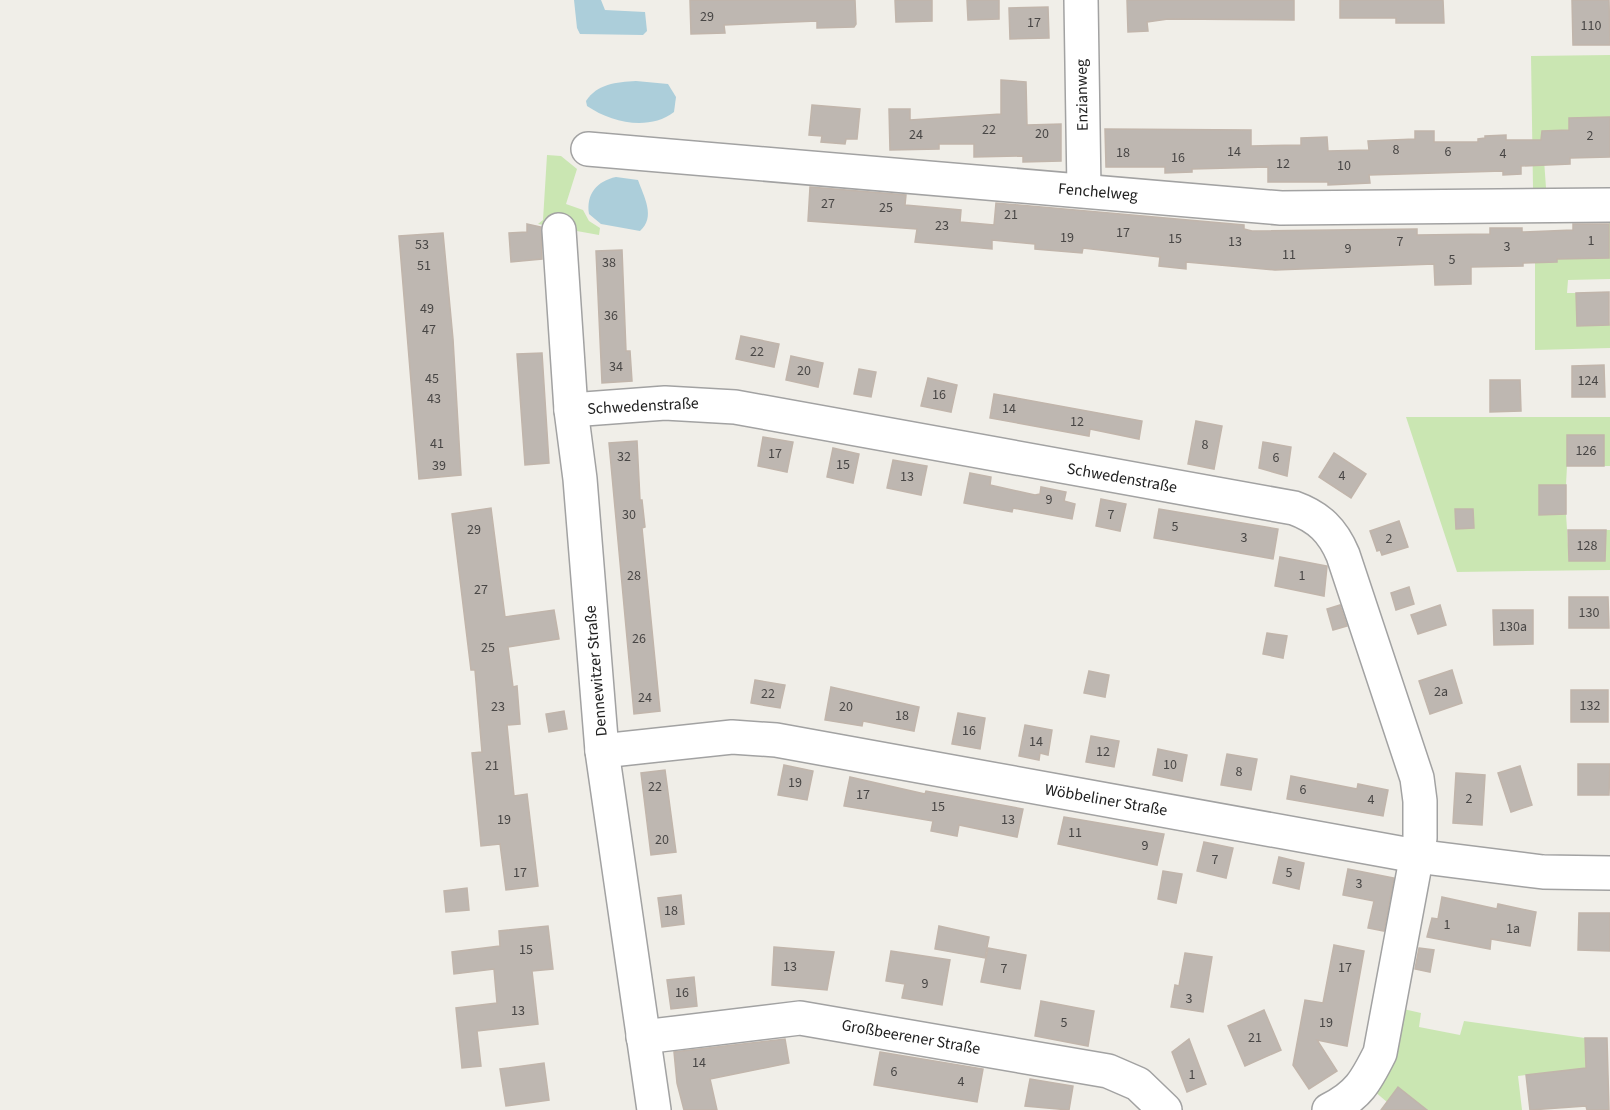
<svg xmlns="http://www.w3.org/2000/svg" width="1610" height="1110" viewBox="0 0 1610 1110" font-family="'Source Sans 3',sans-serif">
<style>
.grass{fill:#cae6b2}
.water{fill:#acceda}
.building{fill:#beb7b1;stroke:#c1b5ab;stroke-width:1.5}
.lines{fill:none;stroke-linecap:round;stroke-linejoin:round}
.minor-casing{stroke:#a2a2a2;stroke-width:36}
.minor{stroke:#fff;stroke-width:33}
.labels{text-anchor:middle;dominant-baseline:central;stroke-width:6;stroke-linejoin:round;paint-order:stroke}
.number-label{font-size:14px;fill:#484645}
.street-label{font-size:16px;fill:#212121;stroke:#fff}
</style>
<rect width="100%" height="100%" fill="#f0eee8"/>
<g class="grass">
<polygon points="1610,55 1610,142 1609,117 1570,118 1569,130 1542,131 1546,188 1533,188 1531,56"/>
<polygon points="547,155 561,156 577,169 566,204 583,210 589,221 600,228 599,235 538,224 543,220"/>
<polygon points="1597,213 1610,213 1610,279 1568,280 1567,293 1576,293 1577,326 1609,325 1610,320 1610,348 1535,350 1535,263 1557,262 1557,259 1609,258 1609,223 1597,223"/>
<polygon points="1406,417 1610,417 1610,466 1567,466 1566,485 1539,485 1539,515 1566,514 1569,561 1605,561 1606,530 1610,530 1610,570 1457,572"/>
<polygon points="1399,1008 1421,1013 1419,1027 1460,1035 1464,1021 1585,1038 1586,1086 1561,1071 1518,1076 1522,1110 1427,1110 1398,1088 1387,1102 1374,1091"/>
</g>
<g class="water">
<polygon points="574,0 601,0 605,10 645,12 647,31 643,35 580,34 577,28"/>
<path d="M636,81L668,84L676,97L674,112C649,131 612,123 587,106L586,101C597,84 616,82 636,81Z"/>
<path d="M616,177L638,180C644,197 656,217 640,231L601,224L589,214C586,194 597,181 616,177Z"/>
</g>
<g class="building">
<polygon points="690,0 855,0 856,24 854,27 817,28 817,21 724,25 725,33 691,34"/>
<polygon points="895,0 932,0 932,21 896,22"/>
<polygon points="967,0 999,0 999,19 968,20"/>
<polygon points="1127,0 1294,0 1294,20 1168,19 1147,22 1148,31 1128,32"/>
<polygon points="1340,0 1443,0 1444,23 1396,23 1396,18 1340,18"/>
<polygon points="1572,0 1609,0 1610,45 1573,45"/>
<polygon points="1048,7 1049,38 1010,39 1009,8"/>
<polygon points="1001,80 1026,82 1027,125 1061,124 1061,161 1023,162 1023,156 974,157 974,144 939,144 939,149 890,150 889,109 910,109 910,120 1001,114"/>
<polygon points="812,105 860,109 857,139 846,139 845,144 821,142 822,136 809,135"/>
<polygon points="1610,117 1610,157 1570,158 1570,164 1521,166 1521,174 1503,175 1503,171 1369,175 1370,183 1328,185 1328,182 1268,182 1268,167 1192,169 1192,172 1165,173 1165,167 1106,167 1105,129 1251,130 1251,146 1301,145 1301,138 1327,137 1328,151 1369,150 1368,141 1415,139 1415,131 1434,131 1434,142 1478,142 1478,139 1485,138 1485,136 1506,135 1506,140 1541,140 1542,131 1569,130 1569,118"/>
<polygon points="810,187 906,195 905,205 961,210 960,222 994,225 996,203 1244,225 1244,229 1252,231 1417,229 1417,235 1490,234 1490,228 1522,228 1522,232 1573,230 1573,224 1609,224 1609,258 1557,259 1557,262 1523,263 1523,266 1471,267 1471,284 1435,285 1434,264 1275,270 1186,262 1186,269 1159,266 1160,257 1083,248 1082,253 1035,249 1035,244 992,240 992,249 915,242 917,229 808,221"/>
<polygon points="527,224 541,227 542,259 511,262 509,233 527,232"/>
<polygon points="443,233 453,339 461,475 419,479 399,236"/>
<polygon points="622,250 626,351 630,351 632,381 602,383 596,251"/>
<polygon points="1609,292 1609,325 1577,326 1576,293"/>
<polygon points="741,336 779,344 774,367 736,359"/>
<polygon points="542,353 549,463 525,465 517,354"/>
<polygon points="791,356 823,363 818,387 786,380"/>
<polygon points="1604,365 1605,397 1572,397 1572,366"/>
<polygon points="859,369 876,372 871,397 854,394"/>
<polygon points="928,378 957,385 951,412 921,406"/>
<polygon points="1490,380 1520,380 1521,411 1490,412"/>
<polygon points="994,394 1142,421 1139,439 1090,429 1089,436 990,418"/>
<polygon points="1196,421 1222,426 1214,469 1188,464"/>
<rect x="1567" y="435" width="37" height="31"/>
<polygon points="763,437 793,442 787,472 758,466"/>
<polygon points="637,441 640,500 642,500 645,527 642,528 660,711 634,714 609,443"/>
<polygon points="1263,442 1291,447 1287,476 1259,468"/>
<polygon points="833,448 859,454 853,483 827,477"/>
<polygon points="1334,453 1366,474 1351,498 1319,477"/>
<polygon points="893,460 927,466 921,495 887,488"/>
<polygon points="970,473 991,477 990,485 1035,495 1040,494 1041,487 1066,492 1064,501 1075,504 1072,519 1013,508 1012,512 964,503"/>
<polygon points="1539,485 1566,485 1566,514 1539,515"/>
<polygon points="1101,499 1126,504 1120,531 1096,526"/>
<polygon points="491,508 505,617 554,610 559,639 508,647 513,687 517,686 520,724 507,725 514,796 527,794 538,886 506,890 500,844 481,846 472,753 482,752 475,670 471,670 452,514"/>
<polygon points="1159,509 1278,529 1273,559 1154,538"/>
<polygon points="1455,509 1473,509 1474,528 1456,529"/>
<polygon points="1399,521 1408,547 1382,555 1380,550 1377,551 1370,531"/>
<polygon points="1568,530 1606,530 1605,561 1569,561"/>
<polygon points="1280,557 1327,566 1324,596 1275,586"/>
<polygon points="1409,587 1414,604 1396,610 1391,593"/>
<polygon points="1569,597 1608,597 1609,628 1569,628"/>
<polygon points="1340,605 1347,626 1333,630 1327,609"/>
<polygon points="1440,605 1446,625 1418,634 1411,615"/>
<polygon points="1493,610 1533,610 1533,644 1494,645"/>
<polygon points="1267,633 1287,636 1283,658 1263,654"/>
<polygon points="1452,670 1462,703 1430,714 1419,681"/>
<polygon points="1089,671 1109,675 1105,697 1084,693"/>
<polygon points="755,680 785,685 780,708 751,703"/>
<polygon points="831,687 919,707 914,731 863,721 862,726 825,720"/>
<rect x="1571" y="690" width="37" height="32"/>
<polygon points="564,711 567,729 549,732 546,714"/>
<polygon points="958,713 985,718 980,749 952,744"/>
<polygon points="1025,725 1052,730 1048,755 1040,753 1039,760 1019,756"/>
<polygon points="1091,736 1119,741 1114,767 1086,762"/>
<polygon points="1158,749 1187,755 1182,781 1153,775"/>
<polygon points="1227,754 1257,759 1251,790 1221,785"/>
<polygon points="1578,764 1610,764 1609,795 1578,795"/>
<polygon points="784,765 813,771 807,800 778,795"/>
<polygon points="1520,766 1532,805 1511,812 1498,773"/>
<polygon points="665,770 676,852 651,855 641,773"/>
<polygon points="1456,773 1485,775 1482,825 1453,823"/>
<polygon points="1291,776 1357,789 1358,784 1388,790 1383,816 1287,799"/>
<polygon points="850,777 925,794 926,791 1023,809 1017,837 959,825 957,836 931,831 933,821 844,806"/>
<polygon points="1064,817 1164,834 1157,865 1058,844"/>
<polygon points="1204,842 1233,848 1226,878 1197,871"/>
<polygon points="1279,857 1304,863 1299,889 1273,883"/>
<polygon points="1348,869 1394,878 1384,931 1368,928 1374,901 1343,895"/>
<polygon points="1163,871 1182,874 1176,903 1158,899"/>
<polygon points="467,888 469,910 446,912 444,891"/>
<polygon points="681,895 684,924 662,927 658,898"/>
<polygon points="1442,897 1497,909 1498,904 1536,912 1530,946 1491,939 1490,949 1427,937 1432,918 1438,919"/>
<polygon points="1579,913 1610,913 1610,951 1578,950"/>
<polygon points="548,926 553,969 532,971 538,1024 477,1031 481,1066 462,1068 456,1008 497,1003 494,969 454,974 452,952 500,946 499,931"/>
<polygon points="939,926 989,937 985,958 935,949"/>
<polygon points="1334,945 1364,951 1347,1046 1317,1040 1337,1071 1309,1089 1293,1065 1305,1000 1323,1003"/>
<polygon points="774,947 834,952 827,990 772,985"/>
<polygon points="988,948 1026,955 1020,989 981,982"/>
<polygon points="1419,948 1434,950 1430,972 1415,969"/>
<polygon points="891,951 950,960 942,1005 902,998 905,984 886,981"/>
<polygon points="1185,953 1212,957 1203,1012 1171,1007 1175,985 1179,986"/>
<polygon points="694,977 697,1006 671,1009 667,980"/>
<polygon points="1041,1001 1094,1011 1088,1046 1035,1036"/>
<polygon points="1264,1010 1281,1050 1245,1066 1228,1026"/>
<polygon points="1585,1038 1607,1038 1609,1110 1587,1110 1586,1106 1530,1110 1526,1075 1586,1068"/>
<polygon points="785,1039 789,1063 710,1079 717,1110 684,1110 677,1083 674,1052"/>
<polygon points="1189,1039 1206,1084 1187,1092 1172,1052"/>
<polygon points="880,1052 983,1069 977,1102 874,1085"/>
<polygon points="544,1063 549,1100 506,1106 500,1069"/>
<polygon points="1030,1079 1073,1086 1069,1110 1025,1106"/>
<polygon points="1398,1087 1427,1110 1381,1110"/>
</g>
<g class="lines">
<defs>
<g id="minor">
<polyline points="1081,0 1084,190"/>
<polyline points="588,149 1281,208 1610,205"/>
<polyline points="559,230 571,410 580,479 602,751 654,1110"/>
<path d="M571,410L665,403L735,407L1294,508C1319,517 1333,531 1343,555L1417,778L1420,801V838L1380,1053C1366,1081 1358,1096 1329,1110"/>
<polyline points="602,751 732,737 776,740 1416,856 1543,872 1610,873"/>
<polyline points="643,1037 800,1018 1108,1071 1138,1084 1165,1110"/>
</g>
</defs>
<use href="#minor" class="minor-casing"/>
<use href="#minor" class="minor"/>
</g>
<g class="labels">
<g class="number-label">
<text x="707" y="17">29</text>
<text x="1034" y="23">17</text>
<text x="1591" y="26">110</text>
<text x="989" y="130">22</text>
<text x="1042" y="134">20</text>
<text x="916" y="135">24</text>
<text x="1590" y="136">2</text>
<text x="1396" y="150">8</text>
<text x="1234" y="152">14</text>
<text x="1448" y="152">6</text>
<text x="1123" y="153">18</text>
<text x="1503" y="154">4</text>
<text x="1178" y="158">16</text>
<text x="1283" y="164">12</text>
<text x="1344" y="166">10</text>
<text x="828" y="204">27</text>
<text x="886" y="208">25</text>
<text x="1011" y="215">21</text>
<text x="942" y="226">23</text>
<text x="1123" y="233">17</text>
<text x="1067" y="238">19</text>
<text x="1175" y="239">15</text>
<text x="1591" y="241">1</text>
<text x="1235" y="242">13</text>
<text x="1400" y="242">7</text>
<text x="422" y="245">53</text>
<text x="1507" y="247">3</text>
<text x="1348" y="249">9</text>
<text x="1289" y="255">11</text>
<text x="1452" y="260">5</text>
<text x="609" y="263">38</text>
<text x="424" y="266">51</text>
<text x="427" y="309">49</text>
<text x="611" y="316">36</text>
<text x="429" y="330">47</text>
<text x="757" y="352">22</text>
<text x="616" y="367">34</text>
<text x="804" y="371">20</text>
<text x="432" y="379">45</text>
<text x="1588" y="381">124</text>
<text x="939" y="395">16</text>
<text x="434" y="399">43</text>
<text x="1009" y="409">14</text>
<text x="1077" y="422">12</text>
<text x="437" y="444">41</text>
<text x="1205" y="445">8</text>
<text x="1586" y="451">126</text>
<text x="775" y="454">17</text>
<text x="624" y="457">32</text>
<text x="1276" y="458">6</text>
<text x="843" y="465">15</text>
<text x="439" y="466">39</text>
<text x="1342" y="476">4</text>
<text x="907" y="477">13</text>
<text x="1049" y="500">9</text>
<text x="629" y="515">30</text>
<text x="1111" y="515">7</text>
<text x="1175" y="527">5</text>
<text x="474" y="530">29</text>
<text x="1244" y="538">3</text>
<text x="1389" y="539">2</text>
<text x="1587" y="546">128</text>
<text x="634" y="576">28</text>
<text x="1302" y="576">1</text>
<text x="481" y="590">27</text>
<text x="1589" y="613">130</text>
<text x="1513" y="627">130a</text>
<text x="639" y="639">26</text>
<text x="488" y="648">25</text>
<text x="1441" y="692">2a</text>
<text x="768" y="694">22</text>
<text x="645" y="698">24</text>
<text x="1590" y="706">132</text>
<text x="498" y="707">23</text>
<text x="846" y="707">20</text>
<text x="902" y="716">18</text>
<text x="969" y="731">16</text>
<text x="1036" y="742">14</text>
<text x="1103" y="752">12</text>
<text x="1170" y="765">10</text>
<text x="492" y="766">21</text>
<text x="1239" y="772">8</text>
<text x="795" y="783">19</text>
<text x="655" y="787">22</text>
<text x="1303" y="790">6</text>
<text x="863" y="795">17</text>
<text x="1469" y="799">2</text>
<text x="1371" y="800">4</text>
<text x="938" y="807">15</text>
<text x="504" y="820">19</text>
<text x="1008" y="820">13</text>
<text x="1075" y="833">11</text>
<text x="662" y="840">20</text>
<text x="1145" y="846">9</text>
<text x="1215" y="860">7</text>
<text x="520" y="873">17</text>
<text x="1289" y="873">5</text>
<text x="1359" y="884">3</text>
<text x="671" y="911">18</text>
<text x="1447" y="925">1</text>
<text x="1513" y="929">1a</text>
<text x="526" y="950">15</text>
<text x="790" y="967">13</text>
<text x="1345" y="968">17</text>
<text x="1004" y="969">7</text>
<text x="925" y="984">9</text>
<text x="682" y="993">16</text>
<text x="1189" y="999">3</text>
<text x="518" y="1011">13</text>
<text x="1064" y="1023">5</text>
<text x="1326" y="1023">19</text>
<text x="1255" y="1038">21</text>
<text x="699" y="1063">14</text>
<text x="894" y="1072">6</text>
<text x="1192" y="1075">1</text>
<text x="961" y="1082">4</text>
</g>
<g class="street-label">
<text transform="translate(1082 95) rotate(-91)">Enzianweg</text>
<text transform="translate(1098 192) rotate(5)">Fenchelweg</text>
<text transform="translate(643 406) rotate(-3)">Schwedenstraße</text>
<text transform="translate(1122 478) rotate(10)">Schwedenstraße</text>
<text transform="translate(596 671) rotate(-95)">Dennewitzer Straße</text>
<text transform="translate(1106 800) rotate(10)">Wöbbeliner Straße</text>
<text transform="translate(911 1037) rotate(10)">Großbeerener Straße</text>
</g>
</g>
</svg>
